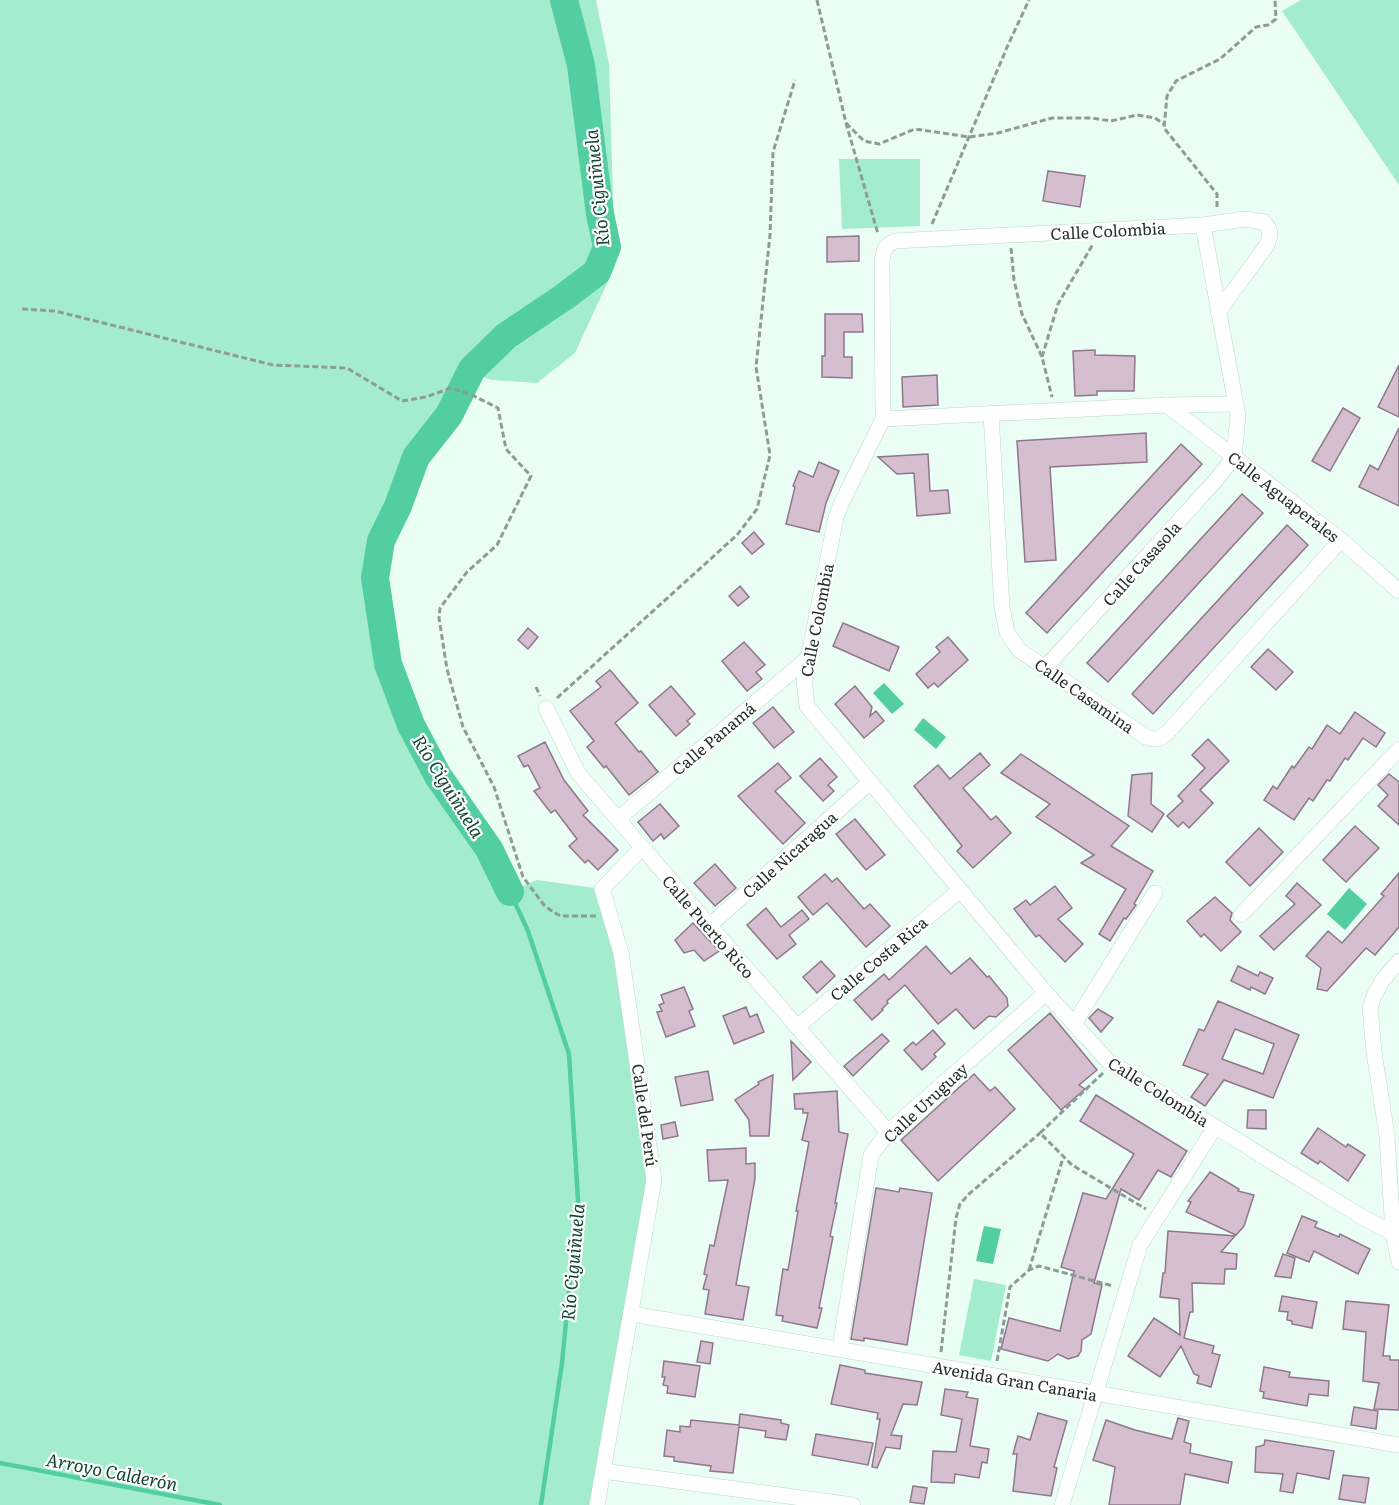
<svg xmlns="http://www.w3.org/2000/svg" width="1399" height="1505" viewBox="0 0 1399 1505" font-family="Literata,serif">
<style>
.green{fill:#a3edce}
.water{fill:#53cda2}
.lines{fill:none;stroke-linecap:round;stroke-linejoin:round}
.stream{stroke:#53cda2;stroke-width:4.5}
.river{stroke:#53cda2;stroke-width:28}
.building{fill:#d6bed1;stroke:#8e788a;stroke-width:1.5;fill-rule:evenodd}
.minor-casing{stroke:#b9d8ca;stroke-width:16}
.path{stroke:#8d9d96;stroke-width:3;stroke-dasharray:6 3;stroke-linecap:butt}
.minor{stroke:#fff;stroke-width:15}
.labels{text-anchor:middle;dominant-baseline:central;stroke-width:4.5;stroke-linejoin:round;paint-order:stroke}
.street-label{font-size:16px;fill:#232f29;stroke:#fff}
.water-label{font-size:18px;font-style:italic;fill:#114534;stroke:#fff}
</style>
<rect width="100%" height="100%" fill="#ebfef6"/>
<g class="green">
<polygon points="0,0 596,0 609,64 615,266 575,353 537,383 492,380 470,373 449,415 416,457 398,506 381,541 375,578 388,664 411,725 438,776 489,849 509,892 537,880 602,889 654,1169 597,1505 0,1505"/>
<polygon points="1301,0 1399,0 1399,185 1282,11"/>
<polygon points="920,159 920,226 842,229 839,159"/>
<polygon points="974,1279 1006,1285 991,1361 959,1355"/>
</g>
<g class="water">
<polygon points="884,683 904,704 892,714 873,693"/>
<polygon points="923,718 946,737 936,749 914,730"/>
<polygon points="1349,888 1367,904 1345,930 1327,914"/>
<polygon points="984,1226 1001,1229 993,1264 976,1261"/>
</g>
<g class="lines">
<g class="stream">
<polyline points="510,892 528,931 569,1054 578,1200 562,1363 541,1505"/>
<polyline points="0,1463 220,1505"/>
</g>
<polyline class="river" points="510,892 489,849 438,776 411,725 388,664 375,578 381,541 398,506 416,457 449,415 472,369 506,336 564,297 597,272 607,247 600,214 581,65 564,0"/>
</g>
<g class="building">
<polygon points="1048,171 1085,176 1080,207 1043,201"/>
<polygon points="859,236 859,261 827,262 827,237"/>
<polygon points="825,314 862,314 863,332 844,332 844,357 852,357 852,378 822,377 822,356 825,356"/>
<polygon points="1095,350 1095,355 1135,356 1134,391 1097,391 1097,395 1075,396 1073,351"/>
<polygon points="1399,365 1399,417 1378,407"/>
<polygon points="937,375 938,405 903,407 902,377"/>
<polygon points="1343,408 1360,418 1330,471 1312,461"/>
<polygon points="1399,428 1399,506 1359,487 1370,465 1378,470"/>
<polygon points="1146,433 1147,462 1050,467 1056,560 1025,562 1017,441"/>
<polygon points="1181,444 1202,464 1047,633 1026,613"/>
<polygon points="928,454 930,491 948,490 950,513 917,516 914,473 897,474 878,457"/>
<polygon points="819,462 839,471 826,503 819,532 786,524 795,487 793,486 799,471 813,477"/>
<polygon points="1242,494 1263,513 1108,682 1087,663"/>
<polygon points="1287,525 1308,545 1153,714 1132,694"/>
<polygon points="754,532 764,544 752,554 742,543"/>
<polygon points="740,586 749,597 738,606 729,596"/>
<polygon points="843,623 899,647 889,671 833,646"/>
<polygon points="528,628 538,637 528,649 518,640"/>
<polygon points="948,637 968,660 938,687 934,683 928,688 916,674 940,652 936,647"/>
<polygon points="744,642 765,665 756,672 762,679 747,691 722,661"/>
<polygon points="1268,649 1293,672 1276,690 1251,667"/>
<polygon points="610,670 638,703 615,723 639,752 641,751 658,772 629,795 606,766 604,768 587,747 594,741 570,711 601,687 596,681"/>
<polygon points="671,686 695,714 687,721 690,724 676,736 649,705"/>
<polygon points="855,686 872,707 870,716 876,711 884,721 864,738 835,704"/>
<polygon points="773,707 794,732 774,748 753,723"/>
<polygon points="1355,712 1385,733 1376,747 1363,738 1348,760 1345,758 1330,781 1327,780 1313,801 1309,798 1294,820 1264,800 1273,786 1277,789 1292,766 1294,768 1309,747 1312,749 1327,725 1340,734"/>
<polygon points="1208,739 1229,761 1200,790 1213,803 1189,828 1183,822 1178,827 1167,816 1183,801 1178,796 1205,768 1192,755"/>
<polygon points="545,742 564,780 588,811 583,815 618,850 598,870 588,860 585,863 569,846 577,839 555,810 551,813 534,791 540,788 528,765 524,767 518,756"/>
<polygon points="980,753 990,765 963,788 991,820 996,816 1011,833 973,868 957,851 962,846 914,786 938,765 950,779"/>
<polygon points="1021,754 1129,826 1111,846 1153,871 1134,904 1136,905 1126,919 1124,918 1110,941 1099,934 1126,889 1081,863 1094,855 1036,817 1050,804 1001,773"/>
<polygon points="820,758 837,777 828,785 834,791 823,801 800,776"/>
<polygon points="778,763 791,778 775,791 805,823 783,844 738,796"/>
<polygon points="1152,773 1151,804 1164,814 1152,832 1128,816 1132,775"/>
<polygon points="1389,774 1399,782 1399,825 1378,806 1388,795 1378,785"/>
<polygon points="660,804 679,826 664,839 661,834 653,841 638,822"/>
<polygon points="855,819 885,855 866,870 836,834"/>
<polygon points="1355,826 1379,848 1346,882 1323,860"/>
<polygon points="1259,828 1283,852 1250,886 1226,862"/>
<polygon points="715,864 736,888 715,906 694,883"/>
<polygon points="1399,873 1399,927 1375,955 1366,948 1327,991 1317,989 1321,968 1306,956 1328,931 1342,943 1384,896 1381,894"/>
<polygon points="825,874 832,882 837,878 864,909 870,904 890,926 866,947 827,903 813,915 798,897"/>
<polygon points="1297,883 1321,905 1274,950 1260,936 1295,904 1286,896"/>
<polygon points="1055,886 1072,908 1058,919 1083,944 1065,962 1039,935 1036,937 1014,909 1026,900 1030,905"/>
<polygon points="1215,897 1232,913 1230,920 1241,932 1221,951 1204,934 1201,937 1187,921"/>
<polygon points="766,908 781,927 802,910 809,919 789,935 796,944 777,959 747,925"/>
<polygon points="693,923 719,951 704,961 694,950 684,953 675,940"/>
<polygon points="926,946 951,974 970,958 987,977 989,976 1007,998 1008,1006 996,1017 989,1016 974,1029 956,1009 938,1024 905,985 887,1001 888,1003 882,1009 883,1010 872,1020 854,1000 884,974 889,980"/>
<polygon points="821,961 835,976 817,993 803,977"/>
<polygon points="1238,966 1258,976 1260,972 1273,978 1265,994 1251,987 1250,990 1231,981"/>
<polygon points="684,987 693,1009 689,1011 695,1026 666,1037 657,1012 662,1011 659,1005 664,1003 661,995"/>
<path d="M1218,1001L1299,1035L1273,1098L1224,1080L1205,1106L1191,1097L1208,1074L1183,1065L1199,1029L1204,1031ZM1235,1029L1274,1044L1263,1074L1222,1059Z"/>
<polygon points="746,1007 750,1017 757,1014 764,1032 734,1044 723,1016"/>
<polygon points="1098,1009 1113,1018 1101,1032 1089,1018"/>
<polygon points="1050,1013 1097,1070 1079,1085 1085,1089 1061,1110 1008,1050"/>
<polygon points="933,1030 945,1044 934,1054 936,1057 922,1070 904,1050 913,1042 916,1045"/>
<polygon points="882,1034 889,1041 853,1076 844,1066"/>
<polygon points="791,1041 811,1062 793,1080"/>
<polygon points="708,1071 713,1100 681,1106 675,1077"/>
<polygon points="974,1074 990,1091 995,1087 1015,1109 938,1181 901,1140"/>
<polygon points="773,1075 769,1136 750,1136 749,1120 735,1100 759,1084 758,1082"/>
<polygon points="837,1091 839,1132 848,1134 835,1203 837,1203 830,1236 833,1237 819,1308 822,1308 817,1328 782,1321 783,1316 776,1315 783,1269 788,1270 798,1211 796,1211 809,1142 802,1140 808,1113 803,1113 803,1109 795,1109 794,1094"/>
<polygon points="1096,1095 1187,1151 1171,1177 1158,1170 1139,1200 1121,1189 1094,1283 1102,1285 1091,1334 1082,1340 1081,1351 1078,1356 1068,1359 1058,1354 1048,1361 1001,1349 1009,1318 1060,1331 1074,1271 1061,1267 1083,1193 1106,1199 1134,1154 1080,1121"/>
<polygon points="1248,1110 1266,1110 1266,1129 1247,1128"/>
<polygon points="675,1122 678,1136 663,1139 661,1125"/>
<polygon points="1318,1128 1346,1147 1348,1144 1365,1155 1348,1181 1320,1161 1318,1164 1301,1153"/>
<polygon points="746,1148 746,1164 755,1163 755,1179 736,1285 749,1287 743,1320 705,1314 709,1290 703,1289 707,1275 704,1274 710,1245 714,1246 728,1180 709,1181 707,1150"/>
<polygon points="1210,1172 1239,1189 1238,1191 1254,1195 1244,1226 1236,1235 1186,1212 1191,1202 1188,1201"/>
<polygon points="876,1188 899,1192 900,1188 932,1193 907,1345 864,1338 864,1341 851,1339"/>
<polygon points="1302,1216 1317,1222 1315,1227 1339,1237 1340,1234 1370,1249 1358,1274 1314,1251 1309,1262 1287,1253"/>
<polygon points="1168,1231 1235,1236 1221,1252 1237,1254 1236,1269 1225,1269 1224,1284 1192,1283 1193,1312 1190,1312 1184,1338 1214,1346 1212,1353 1220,1355 1211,1387 1197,1383 1199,1376 1194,1374 1181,1346 1160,1377 1128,1356 1154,1318 1180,1335 1179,1299 1160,1297 1163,1273 1165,1273"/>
<polygon points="1283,1254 1295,1258 1291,1278 1275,1276"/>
<polygon points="1282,1296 1317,1302 1312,1328 1292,1324 1292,1321 1287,1320 1288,1312 1279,1311"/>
<polygon points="1346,1301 1389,1305 1383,1356 1390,1356 1390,1360 1399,1360 1399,1410 1374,1409 1379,1383 1363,1381 1366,1332 1343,1329"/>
<polygon points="701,1341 713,1343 710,1364 697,1362"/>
<polygon points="664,1361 700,1366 695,1397 667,1393 668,1386 663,1385 665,1377 662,1377"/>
<polygon points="840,1365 865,1370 865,1373 922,1382 917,1405 903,1404 891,1435 902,1436 900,1449 886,1447 877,1468 872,1467 880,1419 877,1419 878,1413 831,1404"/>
<polygon points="1264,1367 1290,1372 1289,1377 1329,1381 1328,1396 1309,1394 1307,1406 1263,1398 1264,1392 1260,1391"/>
<polygon points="945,1389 968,1392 966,1397 978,1399 970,1446 989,1449 987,1463 982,1462 979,1478 955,1474 954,1483 931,1482 933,1451 956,1452 962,1419 941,1415"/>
<polygon points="1354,1407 1378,1411 1376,1429 1351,1425"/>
<polygon points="1038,1413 1067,1421 1054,1467 1057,1468 1051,1496 1013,1491 1017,1454 1013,1454 1018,1436 1030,1440"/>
<polygon points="740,1414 781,1420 781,1423 789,1425 786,1440 765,1437 766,1431 739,1427 733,1473 710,1471 711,1466 674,1461 674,1457 664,1456 667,1430 680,1432 680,1426 690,1427 691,1420 739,1425"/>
<polygon points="1178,1418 1189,1421 1184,1442 1191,1444 1190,1453 1232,1462 1228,1483 1185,1474 1180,1505 1109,1505 1115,1467 1093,1460 1106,1420 1135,1430 1172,1439"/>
<polygon points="816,1434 873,1443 868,1465 812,1455"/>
<polygon points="1265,1440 1334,1451 1329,1479 1297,1473 1293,1493 1280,1491 1283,1474 1255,1472 1256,1447 1264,1445"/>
<polygon points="1343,1475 1369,1478 1365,1503 1339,1499"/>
<polygon points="913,1486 927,1488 924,1504 910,1502"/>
</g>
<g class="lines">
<defs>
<g id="minor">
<path d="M1218,312L1267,245C1271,234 1271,230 1264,222L1245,219L1203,225L895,241C884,246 883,251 882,263L883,419L842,502L836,517L804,680L807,706L1046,993L1108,1061L1362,1217L1393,1233"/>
<polyline points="1167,405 1341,540 1399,591"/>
<path d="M991,413L1002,608L1007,632L1019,650L1146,737C1156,741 1160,739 1168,732L1341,540"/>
<polyline points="883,419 1167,405 1235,404"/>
<polyline points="1045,668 1216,480 1234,457 1238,416 1203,225"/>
<polyline points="546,708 578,773 888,1132"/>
<polyline points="618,819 808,658"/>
<polyline points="1241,915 1399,749"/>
<polyline points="709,926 870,782"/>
<polyline points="1399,961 1382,981 1374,996 1370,1008 1374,1052 1387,1136 1393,1233 1399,1262"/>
<polyline points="1074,1024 1155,893"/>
<polyline points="797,1027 960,890"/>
<polyline points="632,1314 1399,1445"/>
<polyline points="840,1348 871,1155 888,1132 1046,993"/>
<polyline points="603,1471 853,1505"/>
<polyline points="597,1505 654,1180 621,953 602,889 642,848"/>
<polyline points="1062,1505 1140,1245 1215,1127"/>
</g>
</defs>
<use href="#minor" class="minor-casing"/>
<g class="path">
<polyline points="817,0 846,123 878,234"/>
<polyline points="846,123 864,141 879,144 915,129 969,137 998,133 1052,118 1092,118 1111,121 1137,115 1155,118 1165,125"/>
<polyline points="1217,207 1217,194 1164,128 1167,96 1176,81 1220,59 1256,27 1268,25 1276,19 1275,0"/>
<polyline points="932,224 1008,45 1029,0"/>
<polyline points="1011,248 1014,280 1022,314 1042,357 1052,397"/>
<polyline points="22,309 55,311 273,365 347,368 402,401 426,397 451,388 472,395 498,408 506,449 531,476 497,545 467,572 440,608 439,618 447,669 463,727 494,787 523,877 544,905 553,912 561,916 597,916"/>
<polyline points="1042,357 1058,304 1093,244"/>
<polyline points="536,687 540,696"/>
<polyline points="557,698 737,535 757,509 770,455 756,367 770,235 773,152 795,80"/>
<polyline points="1103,1073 1040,1133 1072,1165 1146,1209"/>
<polyline points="1029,1270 1063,1158"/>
<polyline points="941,1352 956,1218 960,1204 969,1194 1040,1133"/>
<polyline points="997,1361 1010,1287 1029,1270 1039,1266 1113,1286"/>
</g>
<use href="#minor" class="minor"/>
</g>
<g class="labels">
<g class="street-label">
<text transform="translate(1108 230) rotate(-3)">Calle Colombia</text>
<text transform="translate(1284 496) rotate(38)">Calle Aguaperales</text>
<text transform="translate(1141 563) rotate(-48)">Calle Casasola</text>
<text transform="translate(816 620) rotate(-79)">Calle Colombia</text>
<text transform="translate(1085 695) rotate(35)">Calle Casamina</text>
<text transform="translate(713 738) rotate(-40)">Calle Panamá</text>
<text transform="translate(789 854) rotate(-42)">Calle Nicaragua</text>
<text transform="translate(709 926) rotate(49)">Calle Puerto Rico</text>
<text transform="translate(878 958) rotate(-40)">Calle Costa Rica</text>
<text transform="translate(1159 1091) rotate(32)">Calle Colombia</text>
<text transform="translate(925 1102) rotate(-43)">Calle Uruguay</text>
<text transform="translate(646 1115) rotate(82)">Calle del Perú</text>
<text transform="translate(1015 1380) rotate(10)">Avenida Gran Canaria</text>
</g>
<g class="water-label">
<text transform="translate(596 188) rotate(-96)">Río Ciguiñuela</text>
<text transform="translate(449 786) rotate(58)">Río Ciguiñuela</text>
<text transform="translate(572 1262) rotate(-85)">Río Ciguiñuela</text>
<text transform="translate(112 1471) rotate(11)">Arroyo Calderón</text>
</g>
</g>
</svg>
